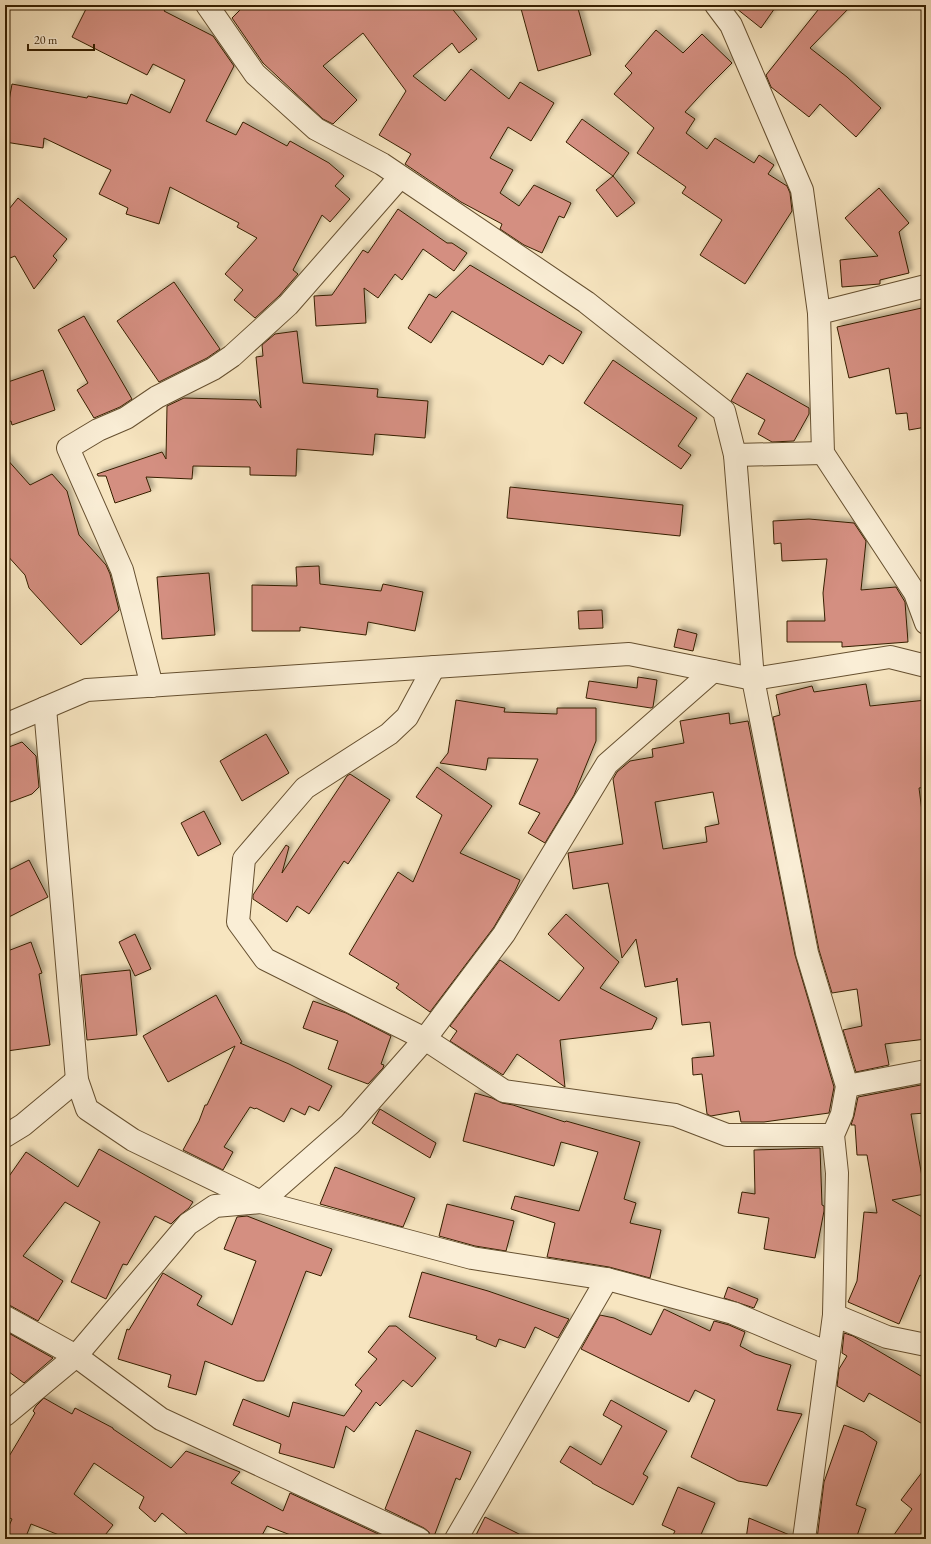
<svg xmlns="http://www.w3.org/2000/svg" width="931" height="1544" viewBox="0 0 931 1544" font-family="'EB Garamond',serif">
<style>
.building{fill:#d48f81;stroke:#361f00;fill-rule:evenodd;filter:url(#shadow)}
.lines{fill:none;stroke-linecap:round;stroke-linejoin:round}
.minor-casing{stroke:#665030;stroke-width:24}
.minor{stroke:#faeed6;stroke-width:22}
</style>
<defs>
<filter id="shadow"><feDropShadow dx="3.5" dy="-3.5" stdDeviation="2" flood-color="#0004"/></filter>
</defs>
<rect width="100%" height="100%" fill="#f7e5c0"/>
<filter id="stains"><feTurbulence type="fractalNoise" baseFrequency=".005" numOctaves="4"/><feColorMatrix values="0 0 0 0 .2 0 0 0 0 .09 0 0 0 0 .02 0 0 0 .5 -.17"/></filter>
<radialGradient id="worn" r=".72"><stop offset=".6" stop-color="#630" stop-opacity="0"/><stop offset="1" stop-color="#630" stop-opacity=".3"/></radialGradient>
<g class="building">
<polygon points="88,5 168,5 164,11 213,36 234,66 206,121 236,135 243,122 287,146 290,141 329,163 344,176 335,186 350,199 330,222 322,215 293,270 298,274 279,296 255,318 234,300 243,290 225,274 257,238 237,227 239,223 170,187 159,224 126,214 128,208 99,194 111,170 44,138 43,148 5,142 5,123 12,84 87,98 88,96 127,104 131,94 170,113 185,80 153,64 147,75 72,37"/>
<polygon points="245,5 449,5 477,39 459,53 452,43 413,76 445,101 471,69 509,99 520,82 554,103 531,141 508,127 490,158 513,170 500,193 519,206 534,185 571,203 564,218 559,216 542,253 524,245 500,229 502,224 461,202 405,164 411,154 379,135 406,91 363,33 323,66 357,100 333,124 323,119 263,63 232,18"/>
<polygon points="520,5 577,5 591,55 538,71"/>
<polygon points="732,5 777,5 761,28"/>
<polygon points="822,5 852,5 810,48 847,77 881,108 856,137 820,104 809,117 771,87 766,75"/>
<polygon points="656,30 683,53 702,34 732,63 707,88 685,112 695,119 686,133 707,149 715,138 754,163 759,155 774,165 768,174 787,186 790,193 792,211 745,284 700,255 722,220 682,193 686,187 637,153 654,128 614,94 632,73 625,66"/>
<polygon points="582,119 629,153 613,176 566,142"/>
<polygon points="613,176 635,203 617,217 596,190"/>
<polygon points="879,188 909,223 899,232 909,273 880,280 880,284 842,287 840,260 878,256 845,218"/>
<polygon points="18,198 67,239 53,256 57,260 34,289 15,256 5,260 5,214"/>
<polygon points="398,209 447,243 452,243 467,253 454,271 423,249 402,280 395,274 378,298 364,288 366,323 316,326 314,296 332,295 363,250 368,253"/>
<polygon points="470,265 582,332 563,364 549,355 543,365 452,311 431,343 408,328 429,294 436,298"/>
<polygon points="174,282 220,349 207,358 159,382 117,321"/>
<polygon points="926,307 926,427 909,430 907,413 896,414 889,368 849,378 837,327"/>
<polygon points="84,316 132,399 120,407 94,418 77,390 88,383 58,330"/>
<polygon points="297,331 303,383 378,389 377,397 428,401 425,438 375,434 373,455 297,449 296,476 250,475 250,467 193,466 192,479 146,477 151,491 115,503 106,476 98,476 97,474 162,452 166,459 167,406 184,398 256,400 261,408 256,357 263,356 262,345 275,334"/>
<polygon points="613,360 697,418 678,446 691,455 681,469 584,403"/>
<polygon points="43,370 55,410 12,425 11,421 5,423 5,383"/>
<polygon points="747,373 809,408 809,414 794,441 772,442 758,434 765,420 731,401"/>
<polygon points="5,457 30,485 52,474 67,491 79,535 106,565 110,574 119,610 81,645 29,588 25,575 5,553"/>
<polygon points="510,487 683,505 680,536 507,518"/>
<polygon points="809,519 854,523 866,541 861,590 896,587 905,602 908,642 842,647 842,642 787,642 787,621 825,621 823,593 827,559 782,561 781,543 774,544 773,521"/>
<polygon points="319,566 320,584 381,591 383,584 423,592 415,631 368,622 366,635 300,627 300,631 252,631 252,585 297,586 296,567"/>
<polygon points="209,573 215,635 162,639 157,577"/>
<polygon points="602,610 603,628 579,629 578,611"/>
<polygon points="678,629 697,634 693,651 674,647"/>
<polygon points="638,677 657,680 653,707 651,708 586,698 589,681 637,688"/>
<polygon points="866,684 870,706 926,700 926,787 919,788 926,843 926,1039 885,1044 889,1065 856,1072 843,1030 862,1026 857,989 832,993 819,950 773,717 780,715 776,695 812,686 814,692"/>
<polygon points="456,700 505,708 504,712 557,714 557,708 596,708 596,741 574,795 545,843 528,833 540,813 519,804 538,759 488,758 486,770 440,763 448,753"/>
<path d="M729,713L730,724L748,721L795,955L834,1087L829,1113L764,1122H741L739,1111L711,1116L707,1114L702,1074L693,1075L692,1058L714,1056L710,1022L682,1025L677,978L676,981L645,987L636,939L622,958L608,883L573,889L568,853L623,844L613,779L617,772L630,761L653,757L652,749L684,743L680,721ZM713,792L719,824L705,827L707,842L663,849L655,802Z"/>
<polygon points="266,734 289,773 242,801 220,761"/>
<polygon points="22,742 36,756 39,787 32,794 5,804 5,751 9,747"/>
<polygon points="437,767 492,806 460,853 520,880 515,891 494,927 430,1012 396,988 399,984 349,954 398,872 413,882 442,815 416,797"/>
<polygon points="350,774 390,800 348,864 344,861 309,914 297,906 287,922 253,899 253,895 286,845 289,847 282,873 347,776"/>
<polygon points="204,811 221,844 198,856 181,823"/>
<polygon points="29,860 48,897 5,919 5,872"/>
<polygon points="566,914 619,962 600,988 657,1018 652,1029 560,1040 565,1087 517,1054 503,1075 450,1041 457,1031 450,1026 500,960 559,1001 584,968 548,934"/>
<polygon points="135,934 151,969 135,976 119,942"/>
<polygon points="31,942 42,973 39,974 50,1045 7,1051 5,1038 5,952"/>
<polygon points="130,970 137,1035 87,1040 81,975"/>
<polygon points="216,995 242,1042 240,1043 289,1064 332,1086 319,1111 309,1106 305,1115 291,1108 284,1122 256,1108 255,1109 250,1107 224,1147 233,1152 223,1170 183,1150 199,1121 205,1105 207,1105 235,1046 168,1082 143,1036"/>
<polygon points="313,1001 346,1013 391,1036 381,1064 384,1065 383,1068 368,1084 328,1069 338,1041 303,1028"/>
<polygon points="926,1084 926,1113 911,1114 925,1194 892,1200 926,1219 926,1278 920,1275 899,1324 848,1302 857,1281 864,1212 877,1213 867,1155 857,1155 855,1125 851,1125 854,1116 858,1097"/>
<polygon points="475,1093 492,1098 502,1103 513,1105 565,1122 566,1121 640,1142 624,1199 636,1203 630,1223 661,1230 650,1278 609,1267 547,1257 555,1223 511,1209 515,1196 579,1211 598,1152 561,1142 554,1166 463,1141"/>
<polygon points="380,1109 436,1143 430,1158 372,1123"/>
<polygon points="820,1148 822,1205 824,1206 824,1211 815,1258 764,1249 769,1218 738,1213 742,1192 755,1194 754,1150"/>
<polygon points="99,1149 193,1202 189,1208 179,1216 171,1224 155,1216 127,1265 123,1264 106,1299 71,1282 100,1222 65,1202 23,1256 63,1281 38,1321 11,1306 5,1305 5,1182 26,1152 78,1187"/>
<polygon points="335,1167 415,1198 403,1227 320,1204"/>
<polygon points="447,1204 514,1221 506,1251 475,1246 439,1236"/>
<polygon points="247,1216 332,1249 321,1276 306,1271 264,1381 257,1381 205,1361 196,1395 168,1387 171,1375 118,1359 127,1329 129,1330 163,1273 202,1296 197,1305 232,1325 256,1261 224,1249 237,1217"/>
<polygon points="422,1272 488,1291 569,1319 558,1338 535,1327 525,1348 499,1339 496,1347 476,1339 477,1336 409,1317"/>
<polygon points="728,1287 758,1299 754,1308 724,1298"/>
<polygon points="664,1309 710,1331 714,1321 729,1325 745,1332 740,1346 755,1354 791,1365 777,1410 802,1414 767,1486 738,1481 691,1457 715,1400 695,1390 689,1402 581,1349 600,1315 614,1318 651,1335"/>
<polygon points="389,1326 396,1326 436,1358 412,1387 403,1380 380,1406 376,1402 354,1432 346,1426 334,1468 279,1453 281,1444 233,1425 243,1399 289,1417 293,1402 344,1416 362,1391 355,1385 377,1359 368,1352"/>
<polygon points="5,1331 53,1358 24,1383 5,1369"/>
<polygon points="844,1333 853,1336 926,1379 926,1426 869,1393 864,1402 837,1386 839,1369 847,1356 842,1353"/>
<polygon points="44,1398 72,1414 75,1408 113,1428 113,1429 171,1468 186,1451 240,1472 231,1483 283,1511 290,1493 389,1539 301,1539 267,1526 260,1539 193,1539 162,1513 155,1522 139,1508 144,1497 94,1463 74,1494 113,1525 102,1539 65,1539 59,1535 31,1524 25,1539 6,1533 12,1519 5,1516 5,1463 35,1413 33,1411 36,1406"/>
<polygon points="611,1400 667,1431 643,1474 648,1477 633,1505 592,1483 592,1482 560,1462 570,1446 601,1465 622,1426 603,1415"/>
<polygon points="844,1425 863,1432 877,1442 856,1505 866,1509 856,1539 817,1539 824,1482"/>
<polygon points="416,1430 471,1452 460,1480 456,1478 433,1539 431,1539 429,1532 424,1528 385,1509"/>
<polygon points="926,1467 926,1539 891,1539 912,1509 901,1500"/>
<polygon points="678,1487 715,1503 699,1539 671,1539 675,1531 662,1525"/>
<polygon points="485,1517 529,1539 474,1539"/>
<polygon points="749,1518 792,1536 792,1539 746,1539"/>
</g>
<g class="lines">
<defs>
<g id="minor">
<polyline points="207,5 255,74 316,129 382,164 586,302 724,411 735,455 753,679 807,953 847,1086 842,1114 833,1135 837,1173 834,1315 804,1539"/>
<polyline points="716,5 731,25 802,190 819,313"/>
<polyline points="926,286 819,313 823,453 915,593 926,623"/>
<polyline points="735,455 823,453"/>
<polyline points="434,667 407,717 389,734 305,788 244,859 238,922 265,959 425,1039 504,1091 675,1115 727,1135 833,1135"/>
<polyline points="152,686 122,570 68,448 98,430 126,418 157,397 213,369 232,356 288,305 400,177"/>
<polyline points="45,708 77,1080 87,1109 133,1140 261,1202 472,1258 607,1279 733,1313 828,1353"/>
<polyline points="5,725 87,690 629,654 753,679 890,657 926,666"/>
<polyline points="847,1086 926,1071"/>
<polyline points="5,1136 23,1125 77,1080"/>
<polyline points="834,1315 887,1337 926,1345"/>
<polyline points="5,1317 76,1356 161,1419 419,1539"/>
<polyline points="5,1415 76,1356 188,1224 215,1206 261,1202 350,1124 425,1039 504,934 607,764 713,671"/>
<polyline points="456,1539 607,1279"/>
</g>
</defs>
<use href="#minor" class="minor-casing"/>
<use href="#minor" class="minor"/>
</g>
<rect width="931" height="1544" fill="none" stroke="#f7e5c0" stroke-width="20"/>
<rect x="6" y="6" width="919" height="1532" fill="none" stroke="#361f00" stroke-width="2"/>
<rect x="10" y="10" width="911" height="1524" fill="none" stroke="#361f00"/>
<path d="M28 44v6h66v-6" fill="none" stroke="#361f00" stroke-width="2"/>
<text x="34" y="44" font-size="12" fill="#361f00" stroke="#faeed6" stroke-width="3" paint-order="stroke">20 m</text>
<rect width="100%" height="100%" filter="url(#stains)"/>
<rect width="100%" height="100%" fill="url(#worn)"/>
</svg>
